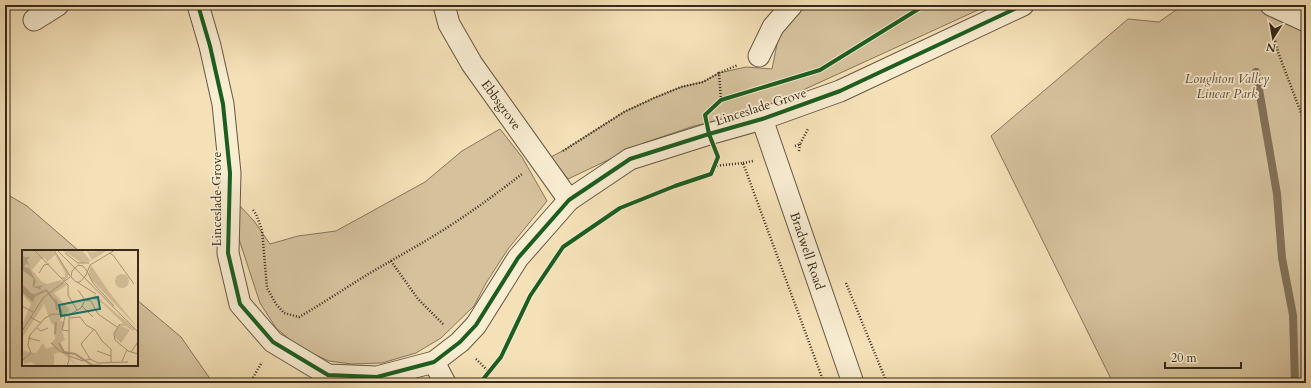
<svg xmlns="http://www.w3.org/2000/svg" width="1311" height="388" viewBox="0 0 1311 388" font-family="Cardo,serif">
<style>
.green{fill:#d5c29d;stroke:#86765c}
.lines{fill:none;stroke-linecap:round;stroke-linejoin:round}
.stream{stroke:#827259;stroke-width:8}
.street-casing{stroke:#665742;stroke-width:23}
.path{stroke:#36291b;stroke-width:2.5;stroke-dasharray:1 2;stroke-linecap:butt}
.street{stroke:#f8ecd1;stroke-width:21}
.cycleway-casing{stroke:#f8ecd1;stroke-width:6}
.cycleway{stroke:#1b5e20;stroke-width:4}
.labels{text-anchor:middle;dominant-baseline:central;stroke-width:3.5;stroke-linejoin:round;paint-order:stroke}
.park-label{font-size:13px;font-style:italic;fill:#5e4f3c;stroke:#f8ecd1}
.street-label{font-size:13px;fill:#36291b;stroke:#f8ecd1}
.inset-river{fill:none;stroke:#b4a283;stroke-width:2}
.inset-road{fill:none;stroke:#a99779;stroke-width:1}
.view{fill:#0f766e;fill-opacity:0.15;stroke:#0f766e;stroke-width:2}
.inset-edge{fill:none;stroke:#36291b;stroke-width:2}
</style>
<rect width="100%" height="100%" fill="#f5e1b8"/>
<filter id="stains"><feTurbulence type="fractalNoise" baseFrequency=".005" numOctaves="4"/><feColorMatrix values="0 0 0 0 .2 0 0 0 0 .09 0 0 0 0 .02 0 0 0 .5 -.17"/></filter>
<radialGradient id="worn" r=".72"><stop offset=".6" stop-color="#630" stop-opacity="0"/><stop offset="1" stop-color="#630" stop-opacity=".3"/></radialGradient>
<g class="green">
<polygon points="805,5 989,5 779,101 720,120 694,126 644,143 568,179 551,157 564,150 624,112 654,98 681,87 703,82 719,73 746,67 772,69 778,39 793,17"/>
<polygon points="1183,5 1306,5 1306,383 1113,383 991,136 1128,19 1159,22"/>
<polygon points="500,129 522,157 547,201 508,249 486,283 474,306 441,338 416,353 382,363 352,364 329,361 300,348 276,328 260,303 237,233 240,206 254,221 270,244 298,236 336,231 425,182 462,151"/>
<polygon points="5,193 27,206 79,251 23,251 23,365 137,365 137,300 181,337 213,383 5,383"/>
</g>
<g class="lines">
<polyline class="stream" points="1256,72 1277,194 1282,258 1293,315 1295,383"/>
<defs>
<g id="street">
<polyline points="198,5 210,46 223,104 230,173 228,253 240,304 273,342 328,375 377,377 434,362 460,342 476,325 518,258 569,200 630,159 709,134 762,119 840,91 1023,5"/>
<polyline points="444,5 449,24 472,64 569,200"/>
<polyline points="1271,5 1306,21"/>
<polyline points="34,20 58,5"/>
<polyline points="759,56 773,27 792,5"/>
<polyline points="762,119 853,383"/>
<polyline points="434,362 445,383"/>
</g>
</defs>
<use href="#street" class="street-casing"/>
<g class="path">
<polyline points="1273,32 1278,52 1306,126"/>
<polyline points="721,100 719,73 738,65"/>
<polyline points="795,146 800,144 808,129"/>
<polyline points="563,151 624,112 654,98 681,87 703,82 719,73"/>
<polyline points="799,151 800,144"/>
<polyline points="743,163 753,161"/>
<polyline points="714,166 743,163 824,383"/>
<path d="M253,210L256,214L262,230L267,288L276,304L284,313L299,317C327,301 354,282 382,266C401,255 421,244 440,232C469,214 496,194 522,174"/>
<polyline points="391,261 418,299 444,325"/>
<polyline points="846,283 887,383"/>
<polyline points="476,359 489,372"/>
<polyline points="250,383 262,362"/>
</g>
<use href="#street" class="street"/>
<defs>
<g id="cycleway">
<polyline points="198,5 210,46 223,104 230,173 228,253 240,304 273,342 328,375 377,377 434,362 460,342 476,325 518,258 569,200 630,159 709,134 762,119 840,91 1023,5"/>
<polyline points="480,383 501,357 530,296 563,247 620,208 675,186 711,174 718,157 709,134 705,115 721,100 820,70 925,5"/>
</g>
</defs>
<use href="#cycleway" class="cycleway-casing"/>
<use href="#cycleway" class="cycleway"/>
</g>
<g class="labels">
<g class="park-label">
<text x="1227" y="79">Loughton Valley<tspan x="1227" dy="15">Linear Park</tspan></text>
</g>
<g class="street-label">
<text transform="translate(501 105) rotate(54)">Ebbsgrove</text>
<text transform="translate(761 107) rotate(-18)">Linceslade Grove</text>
<text transform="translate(217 199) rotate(-90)">Linceslade Grove</text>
<text transform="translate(807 251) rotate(71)">Bradwell Road</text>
</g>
</g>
<g transform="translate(22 250)">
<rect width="116" height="116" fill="#f5e1b8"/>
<path d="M0,0H31L47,24L43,31L39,27H43V22L33,5L25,12L23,8L19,9L10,20L19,31L25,34L39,30L45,35L32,43L48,60L38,70L43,73L40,81L43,90L38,93L39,99L47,103V107L56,116L39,102L32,104V116H15L9,112L3,114L0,108V101L14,103L21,93L24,99L32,96L29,93L33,89L32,75L29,73L22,54L0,88V75L9,54L0,44ZM40,0H60L69,11L60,13ZM64,0L69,2L86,0L70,10ZM69,15L87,42L116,78L68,28L67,21ZM93 31a7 7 0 1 1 14 0a7 7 0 1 1-14 0ZM73,45L113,79L111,81L104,76H99L108,80L99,93L93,87V82L96,76L101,73L81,54L70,48Z" fill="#d5c29d"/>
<path d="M0,4L2,7H8L5,10L8,16L4,13L2,17L7,18L14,31L12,37L22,35L18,38L20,40L11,37V28L0,20ZM0,34L10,44H14L11,52L0,42Z" fill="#b4a283"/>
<path class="inset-river" d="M14,45L24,40L34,53L35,60M33,49L40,63M33,84L34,72M37,93L42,102L53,104L70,115L80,116"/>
<path class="inset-road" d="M12,0L46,35V45L55,60M32,0L48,26M35,0L116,82M43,3L56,13H67M87,3L91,5L112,34M65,21L61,16L56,15L50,21L49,27L54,32H58L64,25L68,15L93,0M65,21L71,33L92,56M17,23L22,15L27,14M55,32L74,44M56,40L63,50M63,50L69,51L76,64L95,77M0,56L11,62M60,56L71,67M43,66L40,80L47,81M8,67L19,73M48,68L58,67L64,75L73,80L80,91L89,99V112M98,74L92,83L93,90L106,101L116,104M15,78L19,81L26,78M0,81L21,48L48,27M6,88L18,91M29,93L39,102L47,104M75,101L89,106M109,102L116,92M47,106L61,111L68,109L76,113L106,112M68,109L59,94L72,79M1,110L9,103L6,95L8,85L23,68L31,64L47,65L59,58L63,50M100,111L105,100M45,116L47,110V65"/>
<path class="view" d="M76,47L78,59L39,66L37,55Z"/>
<rect width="116" height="116" class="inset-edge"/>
</g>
<rect width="1311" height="388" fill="none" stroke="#f5e1b8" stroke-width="20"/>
<rect x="6" y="6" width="1299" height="376" fill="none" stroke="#36291b" stroke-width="2"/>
<rect x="10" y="10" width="1291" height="368" fill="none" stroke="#36291b"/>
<g transform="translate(1273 38) rotate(191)" stroke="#f8ecd1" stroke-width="3" paint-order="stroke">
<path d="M0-3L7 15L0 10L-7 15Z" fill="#36291b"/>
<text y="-6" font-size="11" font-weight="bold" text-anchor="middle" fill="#36291b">N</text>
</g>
<path d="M1165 362v6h76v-6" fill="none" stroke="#36291b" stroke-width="2"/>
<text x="1171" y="362" font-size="12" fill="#36291b" stroke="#f8ecd1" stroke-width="3" paint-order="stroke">20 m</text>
<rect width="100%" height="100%" filter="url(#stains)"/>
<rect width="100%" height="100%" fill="url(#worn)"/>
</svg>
